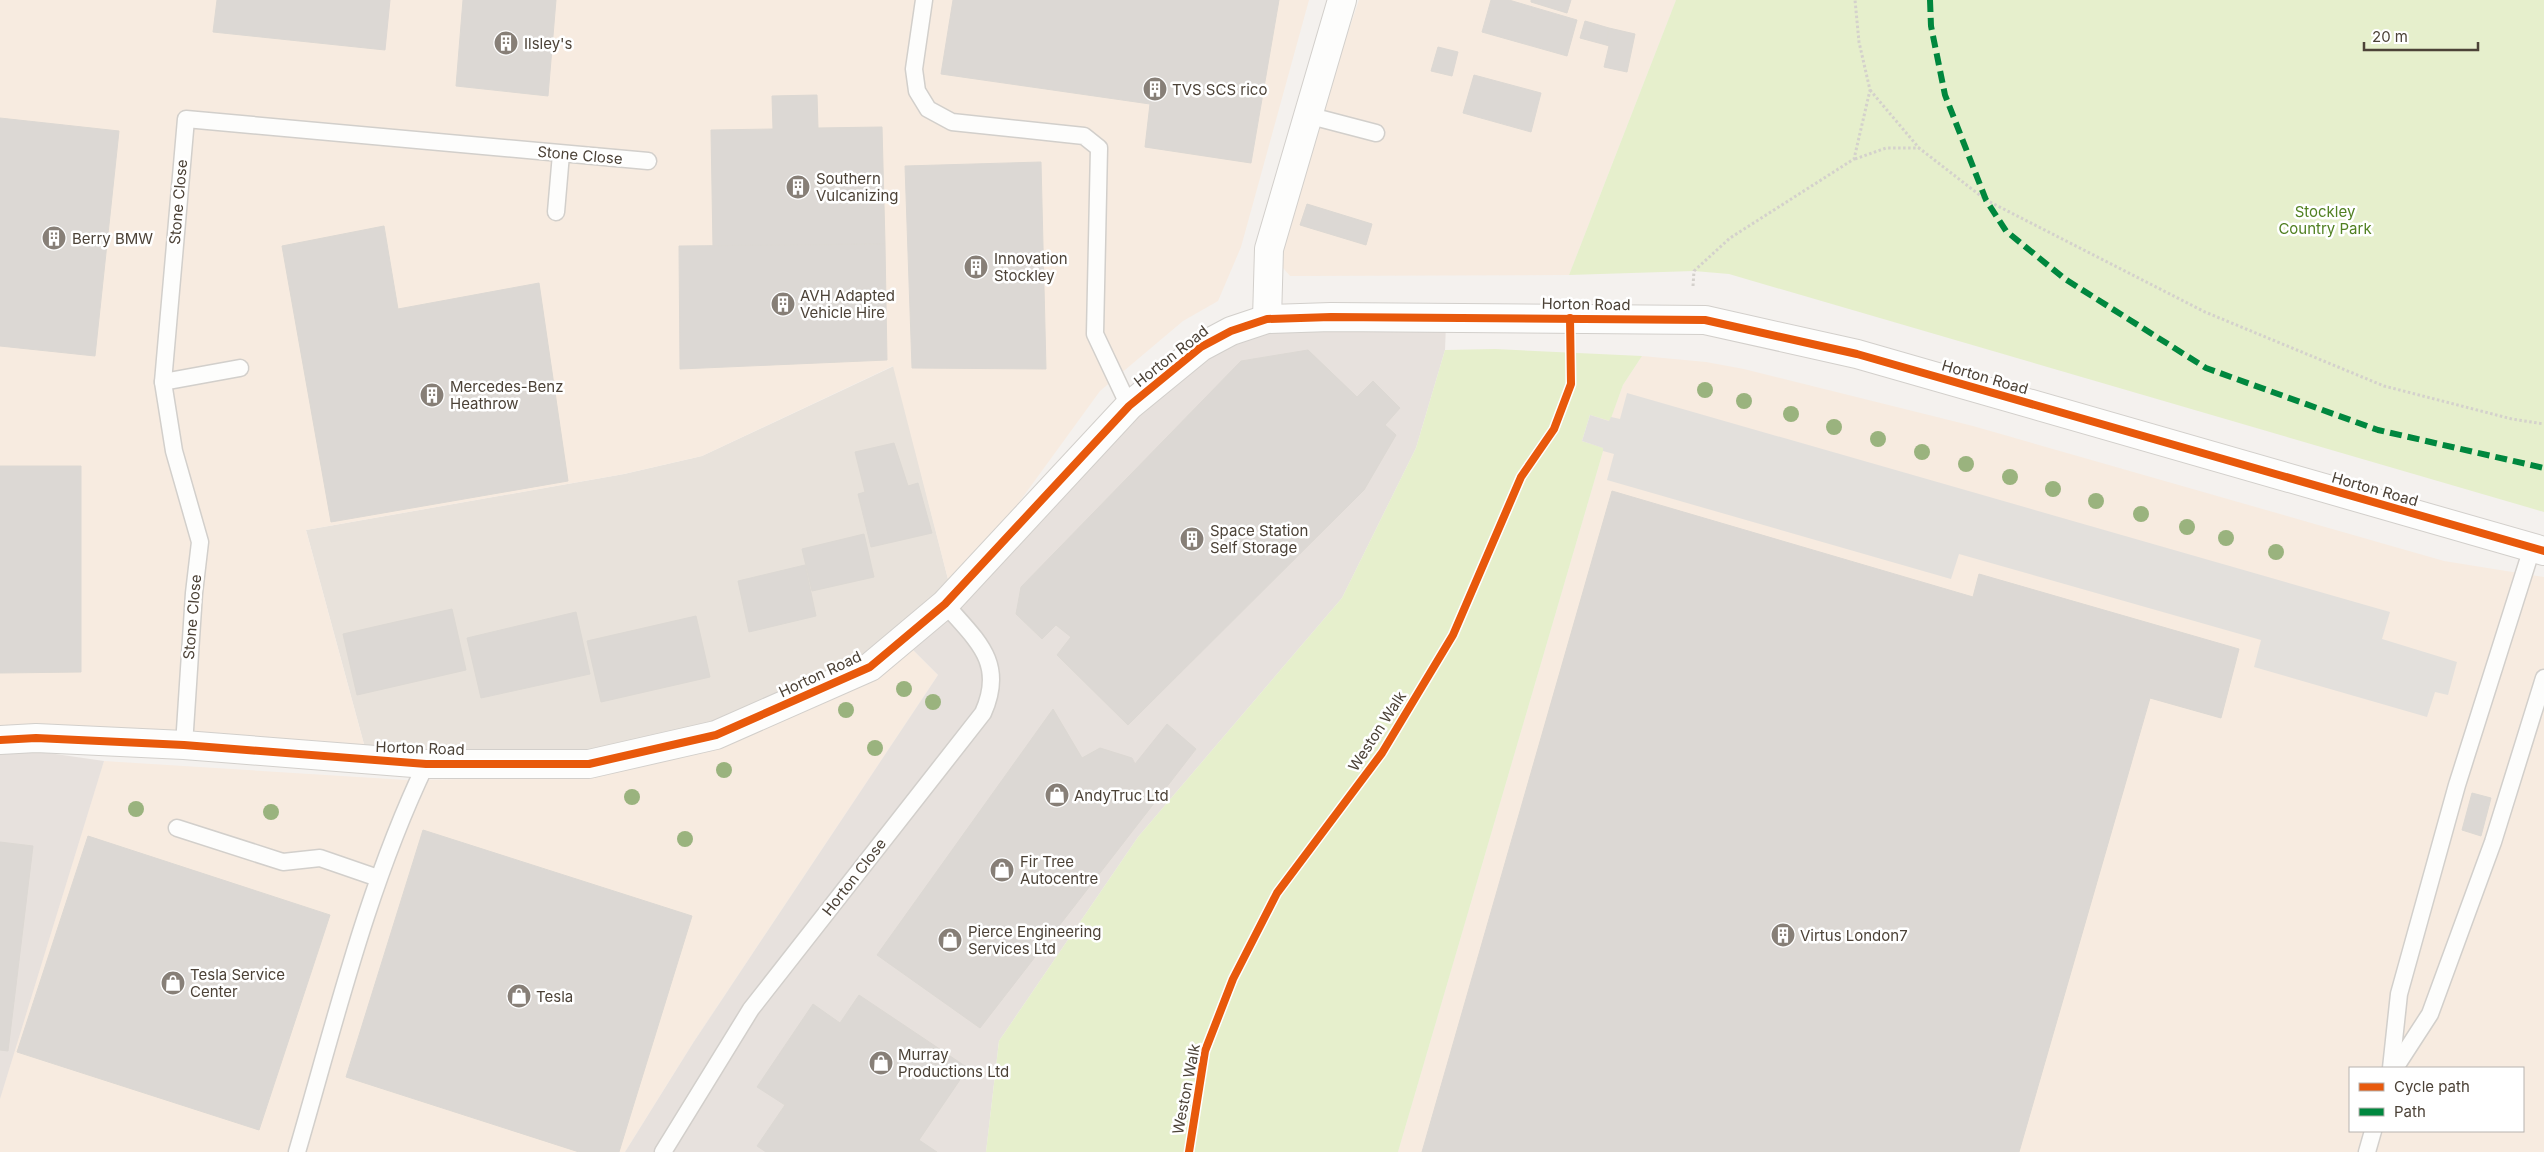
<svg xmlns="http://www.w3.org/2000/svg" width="2544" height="1152" viewBox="0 0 2544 1152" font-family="Inter,sans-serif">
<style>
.residential{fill:#e8e2db}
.commercial{fill:#f7ebe0;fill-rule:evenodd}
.industrial{fill:#e7e1dd}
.green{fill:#e6efcc}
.parking{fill:#e3e0dc}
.building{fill:#dcd8d4;stroke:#dcd8d3}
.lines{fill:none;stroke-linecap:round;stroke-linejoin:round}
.service-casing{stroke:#d2cfcb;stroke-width:19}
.minor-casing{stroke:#d2cfcb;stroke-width:30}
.tertiary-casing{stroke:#d2cfcb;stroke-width:30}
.path{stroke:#d4d1cc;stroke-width:3;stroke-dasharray:2.5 2.5;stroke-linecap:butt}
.service{stroke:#fdfdfc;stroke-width:16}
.minor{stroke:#fdfdfc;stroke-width:28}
.tertiary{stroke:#fdfdfc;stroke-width:28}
.quiet{stroke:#00873e;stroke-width:6;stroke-dasharray:12 6;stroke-linecap:butt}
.cycleway-casing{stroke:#fff;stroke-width:11}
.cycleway{stroke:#e8590c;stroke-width:8}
.tree{fill:#9ab37e}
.labels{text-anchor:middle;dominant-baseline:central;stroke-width:5;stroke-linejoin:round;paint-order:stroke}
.poi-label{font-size:15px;fill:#4c4237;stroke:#fff;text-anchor:start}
.street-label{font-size:15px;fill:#4c4237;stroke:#fff}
.park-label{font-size:15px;fill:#518022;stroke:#fff}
</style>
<rect width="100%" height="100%" fill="#f4f1ee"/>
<polygon class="residential" points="894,366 951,591 863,664 713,731 576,759 368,759 306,530 624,474 702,456"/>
<g class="commercial">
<polygon points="0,0 1309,0 1241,247 1218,301 1183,321 1100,391 975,563 951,591 893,366 702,456 624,474 306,530 368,759 0,733"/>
<polygon points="1359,0 1676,0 1569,275 1290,276 1278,262 1328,91"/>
<path d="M1642,356L1706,362L1744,369L1973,426L2444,561L2544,577V1152H1398L1604,448L1590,415L1610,420L1623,385ZM2350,1068H2523V1131H2350Z"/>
<polygon points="908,645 938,675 693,1043 625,1152 0,1152 0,1077 104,761 406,780 581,777"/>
</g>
<g class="industrial">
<polygon points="1446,324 1445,350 1416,448 1342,598 1138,837 999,1041 986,1152 625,1152 693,1043 938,675 908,645 1137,416 1210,353 1260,327"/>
<polygon points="0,746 104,761 0,1099"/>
</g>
<g class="green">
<polygon points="1676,0 2544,0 2544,512 1729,274 1694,271 1569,275"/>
<polygon points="1495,349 1642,356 1623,385 1610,421 1590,415 1582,441 1604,448 1398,1152 986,1152 999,1041 1138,837 1342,598 1416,448 1445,350"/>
</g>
<polygon class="parking" points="1627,393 2390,612 2382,639 2457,662 2448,695 2435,692 2427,717 2254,667 2261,640 1959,554 1951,579 1607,480 1614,454 1603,451 1603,448 1582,441 1590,415 1609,421 1611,417 1620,419"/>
<g class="building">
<polygon points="217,0 390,0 385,50 213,32"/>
<polygon points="463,0 556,0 548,96 456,86"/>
<polygon points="953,0 1279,0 1251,163 1145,147 1150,104 941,74"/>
<polygon points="1491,0 1509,0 1577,20 1567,56 1482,32"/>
<polygon points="1531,0 1571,0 1567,13 1531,2"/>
<polygon points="1585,21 1609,28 1606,45 1580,38"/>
<polygon points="1609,28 1635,34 1627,72 1604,67 1609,46 1606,45"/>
<polygon points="1438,47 1458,52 1452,76 1431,71"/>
<polygon points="1474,75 1541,93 1531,132 1463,113"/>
<polygon points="817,95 818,128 882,127 885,244 713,247 711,130 773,129 772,96"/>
<polygon points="0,118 119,131 95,356 0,346"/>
<polygon points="1041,162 1046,369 912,368 905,166"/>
<polygon points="1307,204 1372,224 1366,245 1300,225"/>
<polygon points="384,226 398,309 539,283 568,481 331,522 282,246"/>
<polygon points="885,244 887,360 680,369 679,246"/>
<polygon points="1308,350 1357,397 1373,381 1400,408 1385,425 1396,435 1364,490 1128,725 1057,655 1071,637 1056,625 1042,639 1016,614 1021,587 1241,361"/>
<polygon points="894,443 908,486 918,483 932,533 871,547 858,494 865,492 855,452"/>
<polygon points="0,466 81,466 81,672 0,673"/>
<polygon points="1612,491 1973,597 1979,574 2239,649 2221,718 2150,698 2019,1152 1422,1152"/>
<polygon points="864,534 874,577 812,591 802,549"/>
<polygon points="805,565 816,616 749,632 738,581"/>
<polygon points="452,609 466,670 357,695 343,634"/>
<polygon points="576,612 590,674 481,698 467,638"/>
<polygon points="696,616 710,677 601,702 587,641"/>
<polygon points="1053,709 1082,758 1100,748 1132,758 1135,764 1167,724 1196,749 980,1028 877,955"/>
<polygon points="2472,793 2491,798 2481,836 2462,830"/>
<polygon points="423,830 692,916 619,1152 579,1152 346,1077"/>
<polygon points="88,836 330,915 259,1130 17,1052"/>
<polygon points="0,842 33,846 8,1051 0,1050"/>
<polygon points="859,995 968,1068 919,1140 937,1152 766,1152 757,1146 785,1105 757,1087 813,1004 840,1023"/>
</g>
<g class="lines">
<defs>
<g id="service">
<polyline points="924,0 914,69 917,91 928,109 952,122 1084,136 1099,148 1095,334 1129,406"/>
<polyline points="1307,115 1376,133"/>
<polyline points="556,212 561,154"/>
<polyline points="163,382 240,368"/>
<polyline points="184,745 194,593 200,542 174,451 163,382 186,119 648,161"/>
<polyline points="177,828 283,862 320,858 378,878"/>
<polyline points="2391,1068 2399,994 2457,785 2532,548"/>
<polyline points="2395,1068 2430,1014 2493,842 2544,678"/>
<path d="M297,1152C335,1022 367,887 426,764"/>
<path d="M663,1152L751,1009L983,713C1006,662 976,640 945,604"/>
<polyline points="2367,1152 2373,1131"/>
</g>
<polyline id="minor" points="1267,319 1269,249 1342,0"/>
<polyline id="tertiary" points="0,740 36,738 184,745 426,764 589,764 716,735 870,667 945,604 1129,406 1201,347 1231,331 1267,319 1331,317 1705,320 1857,354 2544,551"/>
</defs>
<use href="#service" class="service-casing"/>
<use href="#minor" class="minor-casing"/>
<use href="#tertiary" class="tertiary-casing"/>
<g class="path">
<polyline points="1870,90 1919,148 1986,200 2205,312 2384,386 2512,419 2544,424"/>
<polyline points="1855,159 1886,148 1919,148"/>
<polyline points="1693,286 1694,271 1730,238 1854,159 1870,90 1859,42 1855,0"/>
</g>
<use href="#service" class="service"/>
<use href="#minor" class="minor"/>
<use href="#tertiary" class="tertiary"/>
<polyline class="quiet" points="1930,0 1931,26 1945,95 1986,200 2006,231 2065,279 2206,368 2378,430 2544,468"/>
<defs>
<g id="cycleway">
<polyline points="0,740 36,738 184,745 426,764 589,764 716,735 870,667 945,604 1129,406 1201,347 1231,331 1267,319 1331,317 1705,320 1857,354 2544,551"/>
<polyline points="1189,1152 1205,1051 1233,979 1277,893 1382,753 1453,635 1521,477 1554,429 1571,384 1570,318"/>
</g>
</defs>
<use href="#cycleway" class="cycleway-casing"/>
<use href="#cycleway" class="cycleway"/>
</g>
<g class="tree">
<circle cx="1705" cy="390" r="8"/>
<circle cx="1744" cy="401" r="8"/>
<circle cx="1791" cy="414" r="8"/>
<circle cx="1834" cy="427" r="8"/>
<circle cx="1878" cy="439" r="8"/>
<circle cx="1922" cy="452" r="8"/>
<circle cx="1966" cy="464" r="8"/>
<circle cx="2010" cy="477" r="8"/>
<circle cx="2053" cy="489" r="8"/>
<circle cx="2096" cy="501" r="8"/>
<circle cx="2141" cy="514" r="8"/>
<circle cx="2187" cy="527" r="8"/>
<circle cx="2226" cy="538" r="8"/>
<circle cx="2276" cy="552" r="8"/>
<circle cx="904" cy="689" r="8"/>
<circle cx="933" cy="702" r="8"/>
<circle cx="846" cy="710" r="8"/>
<circle cx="875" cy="748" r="8"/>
<circle cx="724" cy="770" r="8"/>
<circle cx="632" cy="797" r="8"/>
<circle cx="136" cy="809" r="8"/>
<circle cx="271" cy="812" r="8"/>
<circle cx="685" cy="839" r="8"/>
</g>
<defs>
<symbol id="building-disc" viewBox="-11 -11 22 22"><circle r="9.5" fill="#877f77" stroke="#fff"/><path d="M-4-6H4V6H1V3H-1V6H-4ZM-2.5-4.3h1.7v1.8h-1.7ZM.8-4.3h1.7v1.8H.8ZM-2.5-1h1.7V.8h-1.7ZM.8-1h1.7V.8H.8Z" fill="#fff"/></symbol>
<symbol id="shop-disc" viewBox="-11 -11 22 22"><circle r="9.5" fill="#877f77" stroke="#fff"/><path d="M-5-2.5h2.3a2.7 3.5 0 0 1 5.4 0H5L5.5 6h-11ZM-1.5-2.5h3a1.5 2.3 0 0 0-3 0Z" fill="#fff"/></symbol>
</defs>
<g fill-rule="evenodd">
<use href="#building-disc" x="492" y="29" width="28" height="28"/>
<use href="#building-disc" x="1141" y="75" width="28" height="28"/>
<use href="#building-disc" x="784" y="173" width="28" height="28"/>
<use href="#building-disc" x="40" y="224" width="28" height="28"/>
<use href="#building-disc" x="962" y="253" width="28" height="28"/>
<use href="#building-disc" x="769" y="290" width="28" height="28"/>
<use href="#building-disc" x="418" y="381" width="28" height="28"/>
<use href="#building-disc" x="1178" y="525" width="28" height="28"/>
<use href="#shop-disc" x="1043" y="781" width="28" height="28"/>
<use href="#shop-disc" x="988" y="856" width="28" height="28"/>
<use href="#building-disc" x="1769" y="921" width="28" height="28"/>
<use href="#shop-disc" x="936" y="926" width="28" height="28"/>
<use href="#shop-disc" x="159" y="969" width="28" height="28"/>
<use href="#shop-disc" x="505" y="982" width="28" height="28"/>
<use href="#shop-disc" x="867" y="1049" width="28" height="28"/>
</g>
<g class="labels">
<g class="poi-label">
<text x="524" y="43">Ilsley's</text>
<text x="1172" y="89">TVS SCS rico</text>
<text x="816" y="178">Southern<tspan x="816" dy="17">Vulcanizing</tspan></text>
<text x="72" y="238">Berry BMW</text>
<text x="994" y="258">Innovation<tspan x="994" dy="17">Stockley</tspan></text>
<text x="800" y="295">AVH Adapted<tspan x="800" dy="17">Vehicle Hire</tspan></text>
<text x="450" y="386">Mercedes-Benz<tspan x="450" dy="17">Heathrow</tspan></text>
<text x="1210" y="530">Space Station<tspan x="1210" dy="17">Self Storage</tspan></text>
<text x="1074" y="795">AndyTruc Ltd</text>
<text x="1020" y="861">Fir Tree<tspan x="1020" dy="17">Autocentre</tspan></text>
<text x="968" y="931">Pierce Engineering<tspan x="968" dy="17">Services Ltd</tspan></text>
<text x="1800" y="935">Virtus London7</text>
<text x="190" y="974">Tesla Service<tspan x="190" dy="17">Center</tspan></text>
<text x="536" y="996">Tesla</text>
<text x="898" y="1054">Murray<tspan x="898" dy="17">Productions Ltd</tspan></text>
</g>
<g class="street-label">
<text transform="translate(580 155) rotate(5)">Stone Close</text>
<text transform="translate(178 202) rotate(-85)">Stone Close</text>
<text transform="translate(1586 304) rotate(1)">Horton Road</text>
<text transform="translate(1171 356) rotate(-38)">Horton Road</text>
<text transform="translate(1985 377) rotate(16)">Horton Road</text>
<text transform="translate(2375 489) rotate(16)">Horton Road</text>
<text transform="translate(192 617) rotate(-85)">Stone Close</text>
<text transform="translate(820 674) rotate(-25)">Horton Road</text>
<text transform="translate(1377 731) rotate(-57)">Weston Walk</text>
<text transform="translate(420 748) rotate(2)">Horton Road</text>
<text transform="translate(854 877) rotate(-52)">Horton Close</text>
<text transform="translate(1186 1089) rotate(-79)">Weston Walk</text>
</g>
<g class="park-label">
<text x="2325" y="211">Stockley<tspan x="2325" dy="17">Country Park</tspan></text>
</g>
</g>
<rect x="2349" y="1067" width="175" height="65" fill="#ffffff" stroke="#b7b3af"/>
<rect x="2359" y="1083" width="25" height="8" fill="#e8590c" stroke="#b7b3af"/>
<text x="2394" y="1092" font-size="15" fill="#4c4237">Cycle path</text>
<rect x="2359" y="1108" width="25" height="8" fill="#00873e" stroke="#b7b3af"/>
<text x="2394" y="1117" font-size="15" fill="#4c4237">Path</text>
<path d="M2364 42v8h114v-8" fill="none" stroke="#4c4237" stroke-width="2.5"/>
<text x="2372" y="42" font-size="15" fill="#4c4237" stroke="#ffffff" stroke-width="4" paint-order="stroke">20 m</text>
</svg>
